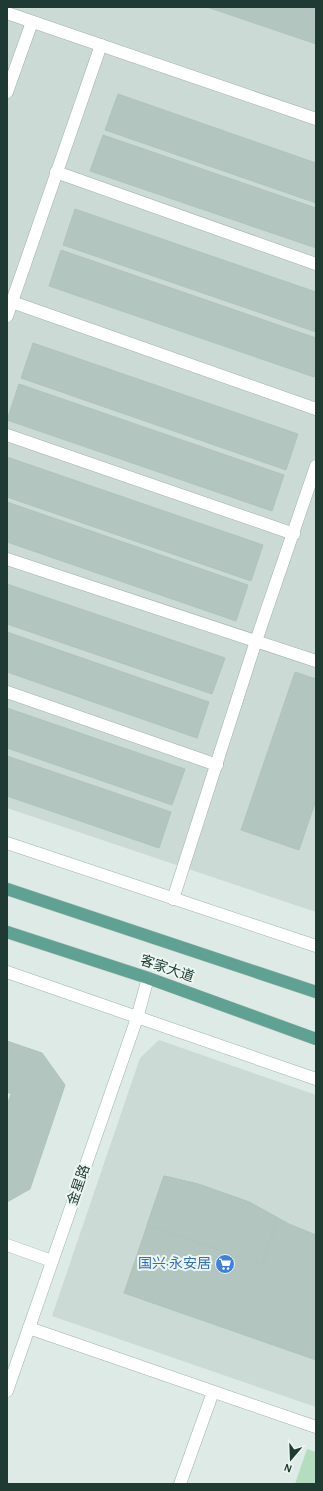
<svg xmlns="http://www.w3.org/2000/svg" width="323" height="1491" viewBox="0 0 323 1491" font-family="'Alegreya Sans','Noto Sans SC',sans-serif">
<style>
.built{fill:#cbdad4}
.green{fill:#b4ddc0}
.building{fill:#b2c5be;stroke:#afc4bc}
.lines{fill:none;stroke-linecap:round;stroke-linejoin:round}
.street-casing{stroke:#a0b2ac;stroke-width:13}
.secondary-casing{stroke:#9cb6ad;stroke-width:13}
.primary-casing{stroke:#bcc4c2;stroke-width:13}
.street{stroke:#fff;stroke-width:12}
.secondary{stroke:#fff;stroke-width:12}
.primary{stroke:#5fa293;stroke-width:12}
.labels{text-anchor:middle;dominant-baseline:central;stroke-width:4;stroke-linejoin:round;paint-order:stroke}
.street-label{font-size:14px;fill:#1e3a33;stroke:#edf7f2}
.shop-label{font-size:14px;fill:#366cbe;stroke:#edf7f2;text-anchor:end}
</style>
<rect width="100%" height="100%" fill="#ddeae5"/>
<g class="built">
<polygon points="7,7 316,7 316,912 7,808"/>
<polygon points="159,1040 316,1095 316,1407 52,1316 140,1058"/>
</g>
<polygon class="green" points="307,1449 316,1452 316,1484 295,1484"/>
<g class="building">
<polygon points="207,7 316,7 316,44"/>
<polygon points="118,94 316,163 316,203 105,130"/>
<polygon points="103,135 316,208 316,248 90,171"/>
<polygon points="75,209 316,292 316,332 63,245"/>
<polygon points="61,250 316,338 316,372 314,377 49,286"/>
<polygon points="33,343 298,434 286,470 21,378"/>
<polygon points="19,384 284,475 272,511 7,420"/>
<polygon points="7,457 263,545 251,581 7,497"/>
<polygon points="7,502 248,585 236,621 7,542"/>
<polygon points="7,584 225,658 212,694 7,624"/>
<polygon points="7,632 209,702 197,738 7,672"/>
<polygon points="295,672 316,679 316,800 299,850 241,830"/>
<polygon points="7,708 185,769 172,805 7,748"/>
<polygon points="7,756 171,812 159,848 7,796"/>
<polygon points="7,1041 42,1053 65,1085 30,1189 7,1202 7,1105 11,1094 7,1092"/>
<polygon points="164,1176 198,1184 249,1202 289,1224 316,1235 316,1360 124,1293"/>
<polygon points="164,1176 198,1184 249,1202 278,1218 262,1265 147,1225"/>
</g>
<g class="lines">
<defs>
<g id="street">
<polyline points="7,13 316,119"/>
<polyline points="7,92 32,22"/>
<polyline points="56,172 316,264"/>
<polyline points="12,302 316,409"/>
<polyline points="7,316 101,45"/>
<polyline points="7,435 294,534"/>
<polyline points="7,559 316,661"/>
<polyline points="7,692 217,765"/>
<polyline points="173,899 256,641 316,466"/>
<polyline points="7,1245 52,1261"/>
<polyline points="29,1328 316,1427"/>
<polyline points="180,1484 213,1392"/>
</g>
<g id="secondary">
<polyline points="7,843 316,946"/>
<polyline points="7,972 316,1079"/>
<polyline points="7,1391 137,1018 148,978"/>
</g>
<g id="primary">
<polyline points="7,889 316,992"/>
<polyline points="7,932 148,978 316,1039"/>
</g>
</defs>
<use href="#street" class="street-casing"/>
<use href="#secondary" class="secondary-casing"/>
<use href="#primary" class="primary-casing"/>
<use href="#street" class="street"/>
<use href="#secondary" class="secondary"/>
<use href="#primary" class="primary"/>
</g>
<defs>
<symbol id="supermarket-disc" viewBox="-11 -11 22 22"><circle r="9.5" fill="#3f7fe0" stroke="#edf7f2"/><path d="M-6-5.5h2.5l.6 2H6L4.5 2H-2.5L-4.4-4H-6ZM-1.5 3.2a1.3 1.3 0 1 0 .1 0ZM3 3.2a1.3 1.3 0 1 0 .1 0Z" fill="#fff"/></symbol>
</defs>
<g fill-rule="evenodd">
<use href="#supermarket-disc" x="214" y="1253" width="22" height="22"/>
</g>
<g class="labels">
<g class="street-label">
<text transform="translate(167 969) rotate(19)">客家大道</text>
<text transform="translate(79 1185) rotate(-71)">金星路</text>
</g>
<g class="shop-label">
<text x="211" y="1264">国兴·永安居</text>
</g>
</g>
<rect width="323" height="1491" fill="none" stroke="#1e3a33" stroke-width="16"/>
<g transform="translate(291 1459) rotate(199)" stroke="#edf7f2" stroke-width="3" paint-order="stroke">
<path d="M0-3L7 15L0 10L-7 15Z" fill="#1e3a33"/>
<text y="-6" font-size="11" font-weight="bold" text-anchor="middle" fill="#1e3a33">N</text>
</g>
</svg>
